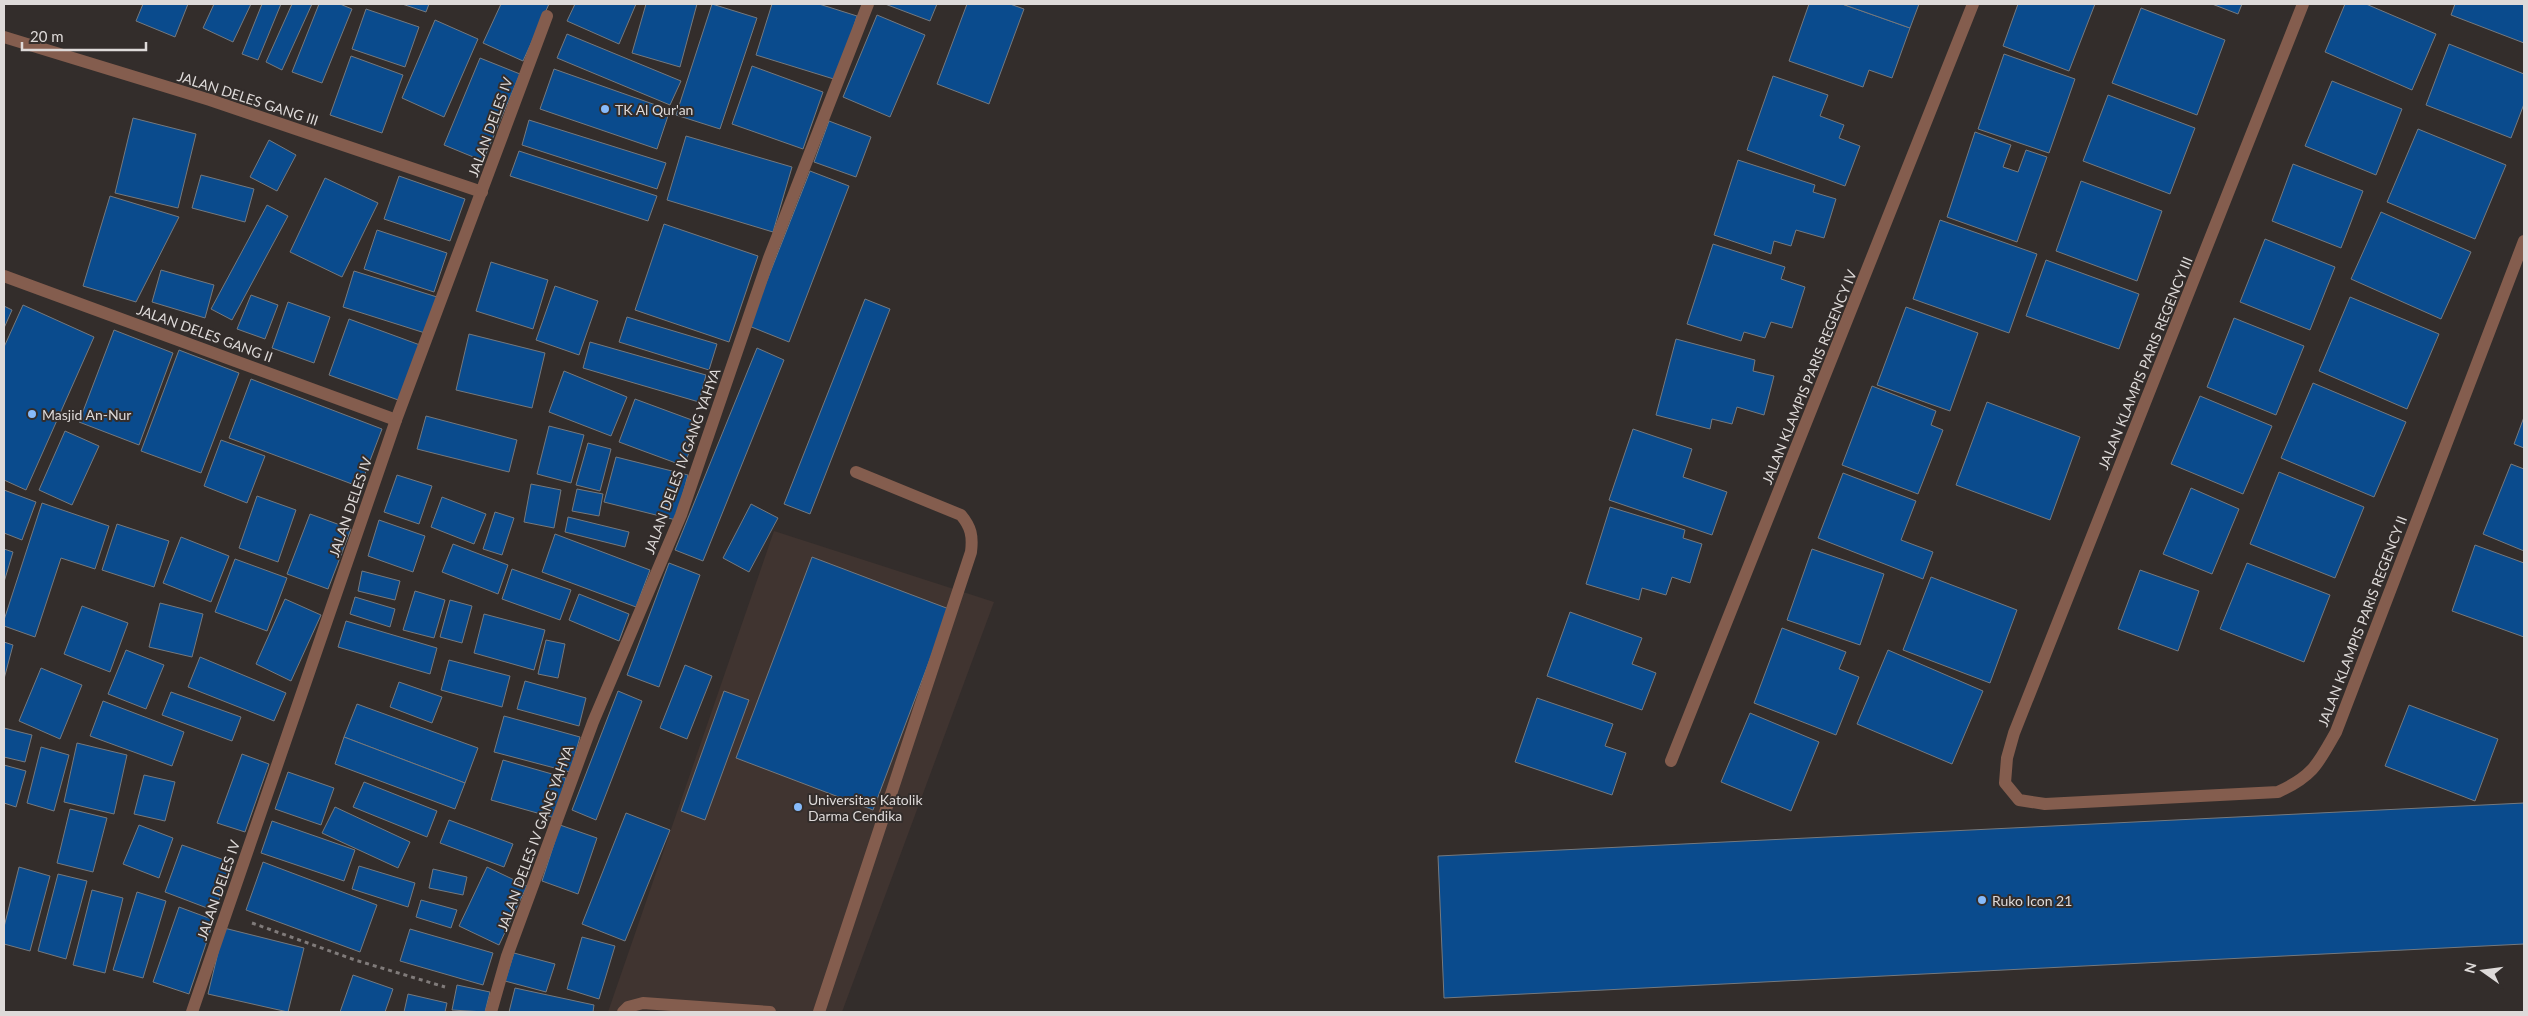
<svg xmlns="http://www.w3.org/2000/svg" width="2528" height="1016" viewBox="0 0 2528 1016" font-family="Lato,sans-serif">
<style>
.built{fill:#403430}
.building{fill:#0a4b8d;stroke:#75797e}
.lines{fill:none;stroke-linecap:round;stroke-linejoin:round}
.path{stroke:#807b7a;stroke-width:3;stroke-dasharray:4 4;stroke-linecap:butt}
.service{stroke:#845d4e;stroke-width:12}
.minor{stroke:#845d4e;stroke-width:12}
.poi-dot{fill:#87bbfb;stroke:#332d2b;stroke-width:2}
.labels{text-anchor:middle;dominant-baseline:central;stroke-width:4;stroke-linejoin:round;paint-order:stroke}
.street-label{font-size:14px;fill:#dedad9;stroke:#332d2b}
.poi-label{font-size:14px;fill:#dedad9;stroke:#332d2b;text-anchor:start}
</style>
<rect width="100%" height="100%" fill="#332d2b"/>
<polygon class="built" points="774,531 994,602 842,1012 608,1012"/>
<g class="building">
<polygon points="143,4 188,4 175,37 136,21"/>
<polygon points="214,4 251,4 233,42 203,28"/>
<polygon points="262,4 281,4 258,60 242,54"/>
<polygon points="292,4 312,4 282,70 266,62"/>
<polygon points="319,4 340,4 352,9 322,83 292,72"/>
<polygon points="402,4 429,4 426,12"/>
<polygon points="501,4 549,4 523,61 483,43"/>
<polygon points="575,4 636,4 619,44 567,21"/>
<polygon points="646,4 697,4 680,67 632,53"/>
<polygon points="712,4 757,18 720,129 676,115"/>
<polygon points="772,4 819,4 857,16 837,80 756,55"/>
<polygon points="885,4 937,4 930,21"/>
<polygon points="967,4 1010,4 1024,9 989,104 937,84"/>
<polygon points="1809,4 1842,4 1910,28 1892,78 1869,70 1863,87 1789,61"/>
<polygon points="1842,4 1919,4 1910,28"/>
<polygon points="2018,4 2095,4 2069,71 2003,46"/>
<polygon points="2212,4 2242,4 2238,14"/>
<polygon points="2345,4 2366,4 2436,34 2412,90 2325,52"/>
<polygon points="2455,4 2524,4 2524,43 2451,15"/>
<polygon points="2141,8 2225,40 2197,115 2112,83"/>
<polygon points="366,9 419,27 405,67 352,49"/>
<polygon points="877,15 925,35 890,117 843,97"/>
<polygon points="435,20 478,39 444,117 402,98"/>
<polygon points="567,34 681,81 670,105 557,58"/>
<polygon points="2449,44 2524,74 2524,104 2511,138 2426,105"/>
<polygon points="2004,54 2075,79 2049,153 1978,129"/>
<polygon points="351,56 403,75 382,133 330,115"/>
<polygon points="480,58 520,74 483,161 444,145"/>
<polygon points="752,66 823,92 803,149 732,124"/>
<polygon points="554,69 670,110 657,149 540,109"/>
<polygon points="1773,76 1828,95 1820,116 1844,125 1839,138 1860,146 1845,186 1747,150"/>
<polygon points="2332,81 2402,109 2376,175 2305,146"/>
<polygon points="2108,95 2195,128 2170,194 2083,161"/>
<polygon points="133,118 196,134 178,208 115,193"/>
<polygon points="529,120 666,163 657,189 522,145"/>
<polygon points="829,121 871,137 856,177 814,162"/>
<polygon points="2418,129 2506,165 2475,239 2387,202"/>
<polygon points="1975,132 2011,145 2003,167 2018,172 2026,150 2047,157 2017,242 1947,217"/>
<polygon points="686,136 792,167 773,232 667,200"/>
<polygon points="269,140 296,155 277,191 250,177"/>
<polygon points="519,151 657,196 648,221 510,176"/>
<polygon points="1738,160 1815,185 1813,192 1836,199 1824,238 1796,230 1791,246 1774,241 1771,254 1714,235"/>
<polygon points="2293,164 2363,191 2341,248 2272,221"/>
<polygon points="810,171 849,186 789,342 749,326"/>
<polygon points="201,175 254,189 245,222 192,208"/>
<polygon points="399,176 465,199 450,241 384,219"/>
<polygon points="325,178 378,203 342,277 290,252"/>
<polygon points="2081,181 2162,211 2137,281 2056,251"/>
<polygon points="110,196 179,217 136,302 83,286"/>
<polygon points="267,205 288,216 232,320 211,309"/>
<polygon points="2381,212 2471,252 2441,319 2351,279"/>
<polygon points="1940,220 2037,254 2009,333 1913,299"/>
<polygon points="664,224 758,256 729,342 635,310"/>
<polygon points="377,230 447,253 434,292 364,269"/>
<polygon points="2265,239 2335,267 2310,330 2240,302"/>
<polygon points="1713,244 1785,267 1781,279 1805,287 1792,328 1771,322 1765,338 1744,332 1741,341 1687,324"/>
<polygon points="2046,260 2139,294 2119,349 2026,316"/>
<polygon points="491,262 548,280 533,329 476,311"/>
<polygon points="161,270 214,285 205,318 152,302"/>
<polygon points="354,271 437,297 425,333 343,307"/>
<polygon points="555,286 598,301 579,355 536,340"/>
<polygon points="251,295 278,305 265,339 237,329"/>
<polygon points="2350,297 2439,334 2407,409 2319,371"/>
<polygon points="865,299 890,309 810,514 784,504"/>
<polygon points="288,302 330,317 314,363 272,348"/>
<polygon points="23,305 94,337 26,490 4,480 4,347"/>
<polygon points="4,306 12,310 4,328"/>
<polygon points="1906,307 1978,333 1950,411 1877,385"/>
<polygon points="627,317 717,344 709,370 619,342"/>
<polygon points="2234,318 2304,346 2276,415 2207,387"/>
<polygon points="349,319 420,345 401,401 329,375"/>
<polygon points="114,330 173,353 139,445 79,422"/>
<polygon points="469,334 545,353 532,408 456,390"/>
<polygon points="1676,339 1755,360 1753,371 1774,376 1764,415 1737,407 1732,424 1712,419 1710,429 1656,415"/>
<polygon points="590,342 706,375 699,402 583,368"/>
<polygon points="757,348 784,360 703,561 675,550"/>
<polygon points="179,350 239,373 201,473 141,451"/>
<polygon points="564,371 627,397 611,436 549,412"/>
<polygon points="251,379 382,429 360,487 229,438"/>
<polygon points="2313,383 2406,422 2374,497 2281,458"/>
<polygon points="1872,386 1936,411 1931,425 1943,430 1918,494 1842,465"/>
<polygon points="2200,396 2272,426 2243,494 2171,464"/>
<polygon points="635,399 700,423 684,466 619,442"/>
<polygon points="1987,402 2080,437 2050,520 1956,485"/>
<polygon points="426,416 517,440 509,472 417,449"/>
<polygon points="2524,417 2524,448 2514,444"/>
<polygon points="549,426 584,435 571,483 537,474"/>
<polygon points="1633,429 1692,449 1683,477 1727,492 1712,535 1609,500"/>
<polygon points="65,431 99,446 72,505 39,490"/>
<polygon points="221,440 265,456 247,503 204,486"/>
<polygon points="588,443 611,449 600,491 576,485"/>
<polygon points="616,457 688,475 676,520 604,502"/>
<polygon points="2511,464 2524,469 2524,551 2483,534"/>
<polygon points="2279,472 2364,507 2335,578 2250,544"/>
<polygon points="1843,473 1916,501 1901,540 1933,552 1923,579 1818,538"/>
<polygon points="397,475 432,486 419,524 384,512"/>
<polygon points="531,484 561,490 554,528 524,522"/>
<polygon points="2191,488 2239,509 2212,574 2163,554"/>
<polygon points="577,489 603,494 599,516 572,511"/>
<polygon points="4,490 36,502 22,540 4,533"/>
<polygon points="257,496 296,510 278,562 239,548"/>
<polygon points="442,497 486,514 474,544 431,527"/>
<polygon points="42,503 109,526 95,569 61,558 35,637 4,626 4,620"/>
<polygon points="751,504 778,518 749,572 723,558"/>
<polygon points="1610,507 1685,530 1683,538 1702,544 1690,583 1672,577 1666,595 1642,588 1639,600 1586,584"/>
<polygon points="495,512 514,518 502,555 483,549"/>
<polygon points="310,514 351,529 328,589 287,574"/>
<polygon points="568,517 629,532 625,547 565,532"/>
<polygon points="379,520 425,536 413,572 368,556"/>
<polygon points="117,524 169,541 154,587 102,570"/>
<polygon points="555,534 650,570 636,607 542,572"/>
<polygon points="181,537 229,556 211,602 163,583"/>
<polygon points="453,544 508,565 498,594 442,572"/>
<polygon points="2475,545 2524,563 2524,637 2452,611"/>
<polygon points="4,549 13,552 4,582"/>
<polygon points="1812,549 1884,574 1860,645 1787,620"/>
<polygon points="812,557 949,609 873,810 736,758"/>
<polygon points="235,559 287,578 267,631 215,612"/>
<polygon points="669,563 700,575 659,687 627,675"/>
<polygon points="2247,563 2330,595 2304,662 2220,629"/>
<polygon points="512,569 571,590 560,620 502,599"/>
<polygon points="2140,570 2199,591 2178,651 2118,629"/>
<polygon points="362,571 400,581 395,600 358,591"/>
<polygon points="1931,577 2017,610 1990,683 1903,650"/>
<polygon points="415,591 445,600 434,638 403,630"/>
<polygon points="579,594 629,614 619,641 569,620"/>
<polygon points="355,597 395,609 390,627 350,614"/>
<polygon points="285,599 321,615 291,681 256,664"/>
<polygon points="450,600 472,606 462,643 440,637"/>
<polygon points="160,603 203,614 192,657 149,647"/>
<polygon points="82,606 128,623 110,672 64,654"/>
<polygon points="1570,612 1642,638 1632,664 1656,673 1642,710 1547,676"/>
<polygon points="484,614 545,630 534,670 474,653"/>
<polygon points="346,621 437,648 430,674 338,647"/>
<polygon points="1782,628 1846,652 1839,669 1859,677 1836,735 1754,703"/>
<polygon points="546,640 565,644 558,678 538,674"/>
<polygon points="4,642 13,645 4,679"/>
<polygon points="126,650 164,665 146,709 108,694"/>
<polygon points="1888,650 1983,691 1952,764 1857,724"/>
<polygon points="200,657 286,693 274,721 188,687"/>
<polygon points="449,660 510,676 502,707 441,690"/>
<polygon points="685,665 712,676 687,739 660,728"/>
<polygon points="41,668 82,685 60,739 19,721"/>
<polygon points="525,681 586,698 579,726 517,709"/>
<polygon points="399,682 442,697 432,723 390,707"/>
<polygon points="618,691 642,701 596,820 572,810"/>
<polygon points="724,691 749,700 705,820 681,811"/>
<polygon points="171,692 241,717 232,741 162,715"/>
<polygon points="1537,698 1613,724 1605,746 1626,753 1612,795 1515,762"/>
<polygon points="103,701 184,732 172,766 90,736"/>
<polygon points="357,704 478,748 465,783 344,737"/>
<polygon points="2409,705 2498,739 2475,801 2385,766"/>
<polygon points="1750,713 1819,742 1791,811 1721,782"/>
<polygon points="504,716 580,737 570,772 494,752"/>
<polygon points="4,728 32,735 25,762 4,757"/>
<polygon points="344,737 465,783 455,809 335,764"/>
<polygon points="77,743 127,755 114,814 64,802"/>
<polygon points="41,747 69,755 54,811 27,803"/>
<polygon points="242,754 269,764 245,832 217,823"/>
<polygon points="503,760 566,778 555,818 491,800"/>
<polygon points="4,765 26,771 16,807 4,803"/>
<polygon points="288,772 334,788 321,825 275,809"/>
<polygon points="144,775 175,782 165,821 134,814"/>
<polygon points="364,782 437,811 427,837 353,807"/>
<polygon points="2524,803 2524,944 1444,998 1438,856"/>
<polygon points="335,807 410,842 398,868 322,833"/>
<polygon points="70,809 107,818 93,872 57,863"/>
<polygon points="626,813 670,830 625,941 582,924"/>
<polygon points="449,820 513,844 504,867 440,843"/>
<polygon points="272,821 355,850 344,881 261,853"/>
<polygon points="139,825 173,838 159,878 123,864"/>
<polygon points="560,825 597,838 578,894 542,881"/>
<polygon points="182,845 233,863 215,911 165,892"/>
<polygon points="263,862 377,905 360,952 246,910"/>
<polygon points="359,866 415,883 408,907 352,889"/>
<polygon points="19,867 50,876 30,951 4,944 4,927"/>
<polygon points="487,867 527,886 499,945 459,926"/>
<polygon points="433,869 467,877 463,895 429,888"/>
<polygon points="58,874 87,881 66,959 38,951"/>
<polygon points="92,890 123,898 105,973 73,965"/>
<polygon points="137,892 166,901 143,978 113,970"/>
<polygon points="421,900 457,910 451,928 416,917"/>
<polygon points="179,907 214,920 189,994 153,982"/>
<polygon points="224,928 304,948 288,1012 208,994"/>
<polygon points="410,929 493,953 483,985 400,961"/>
<polygon points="582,937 615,946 599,999 567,989"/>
<polygon points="514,953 555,964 546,992 505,981"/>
<polygon points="353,975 393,989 385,1012 340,1012"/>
<polygon points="457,985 490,992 485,1012 452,1010"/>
<polygon points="515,988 594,1005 593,1012 509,1012"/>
<polygon points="408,994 447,1003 445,1012 404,1012"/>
</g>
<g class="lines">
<polyline class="path" points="252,923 355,960 445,987"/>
<g class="service">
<polyline points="623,1012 628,1007 643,1003 770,1012"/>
<path d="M819,1012L971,552C973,536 971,527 961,515L856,472"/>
</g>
<g class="minor">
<path d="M2303,4L2014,733L2007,758L2005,783L2019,800L2045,804L2278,792C2313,776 2318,764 2336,732L2524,241"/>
<polyline points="4,37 210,100 482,192"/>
<polyline points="4,276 396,420"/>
<polyline points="1671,761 1973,4"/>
<polyline points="192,1012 396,420 547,16"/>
<polyline points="491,1012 507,956 593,722 681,515 769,258 868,4"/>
</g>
</g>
<g class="poi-dot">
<circle cx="605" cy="109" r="5"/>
<circle cx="32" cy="414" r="5"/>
<circle cx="798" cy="807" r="5"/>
<circle cx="1982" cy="900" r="5"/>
</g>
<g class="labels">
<g class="street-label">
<text transform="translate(248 98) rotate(18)">JALAN DELES GANG III</text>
<text transform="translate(490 127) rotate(-70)">JALAN DELES IV</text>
<text transform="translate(205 333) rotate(20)">JALAN DELES GANG II</text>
<text transform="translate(2145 363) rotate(-68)">JALAN KLAMPIS PARIS REGENCY III</text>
<text transform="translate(1809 377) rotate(-68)">JALAN KLAMPIS PARIS REGENCY IV</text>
<text transform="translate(682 461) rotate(-70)">JALAN DELES IV GANG YAHYA</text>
<text transform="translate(350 507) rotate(-71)">JALAN DELES IV</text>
<text transform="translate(2362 621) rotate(-69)">JALAN KLAMPIS PARIS REGENCY II</text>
<text transform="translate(535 838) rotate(-70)">JALAN DELES IV GANG YAHYA</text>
<text transform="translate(218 890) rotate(-71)">JALAN DELES IV</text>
</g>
<g class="poi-label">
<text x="615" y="109">TK Al Qur'an</text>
<text x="42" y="414">Masjid An-Nur</text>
<text x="808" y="799">Universitas Katolik<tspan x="808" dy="16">Darma Cendika</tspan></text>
<text x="1992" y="900">Ruko Icon 21</text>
</g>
</g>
<rect width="2528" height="1016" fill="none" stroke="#dedad9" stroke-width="10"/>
<g transform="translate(2483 971) rotate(284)" stroke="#332d2b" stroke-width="4" paint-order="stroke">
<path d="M0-4L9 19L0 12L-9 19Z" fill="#dedad9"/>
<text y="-8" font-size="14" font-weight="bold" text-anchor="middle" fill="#dedad9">N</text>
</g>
<path d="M22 42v8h124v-8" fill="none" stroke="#dedad9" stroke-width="2.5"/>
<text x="30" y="42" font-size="15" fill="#dedad9" stroke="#332d2b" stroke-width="4" paint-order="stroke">20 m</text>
</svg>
